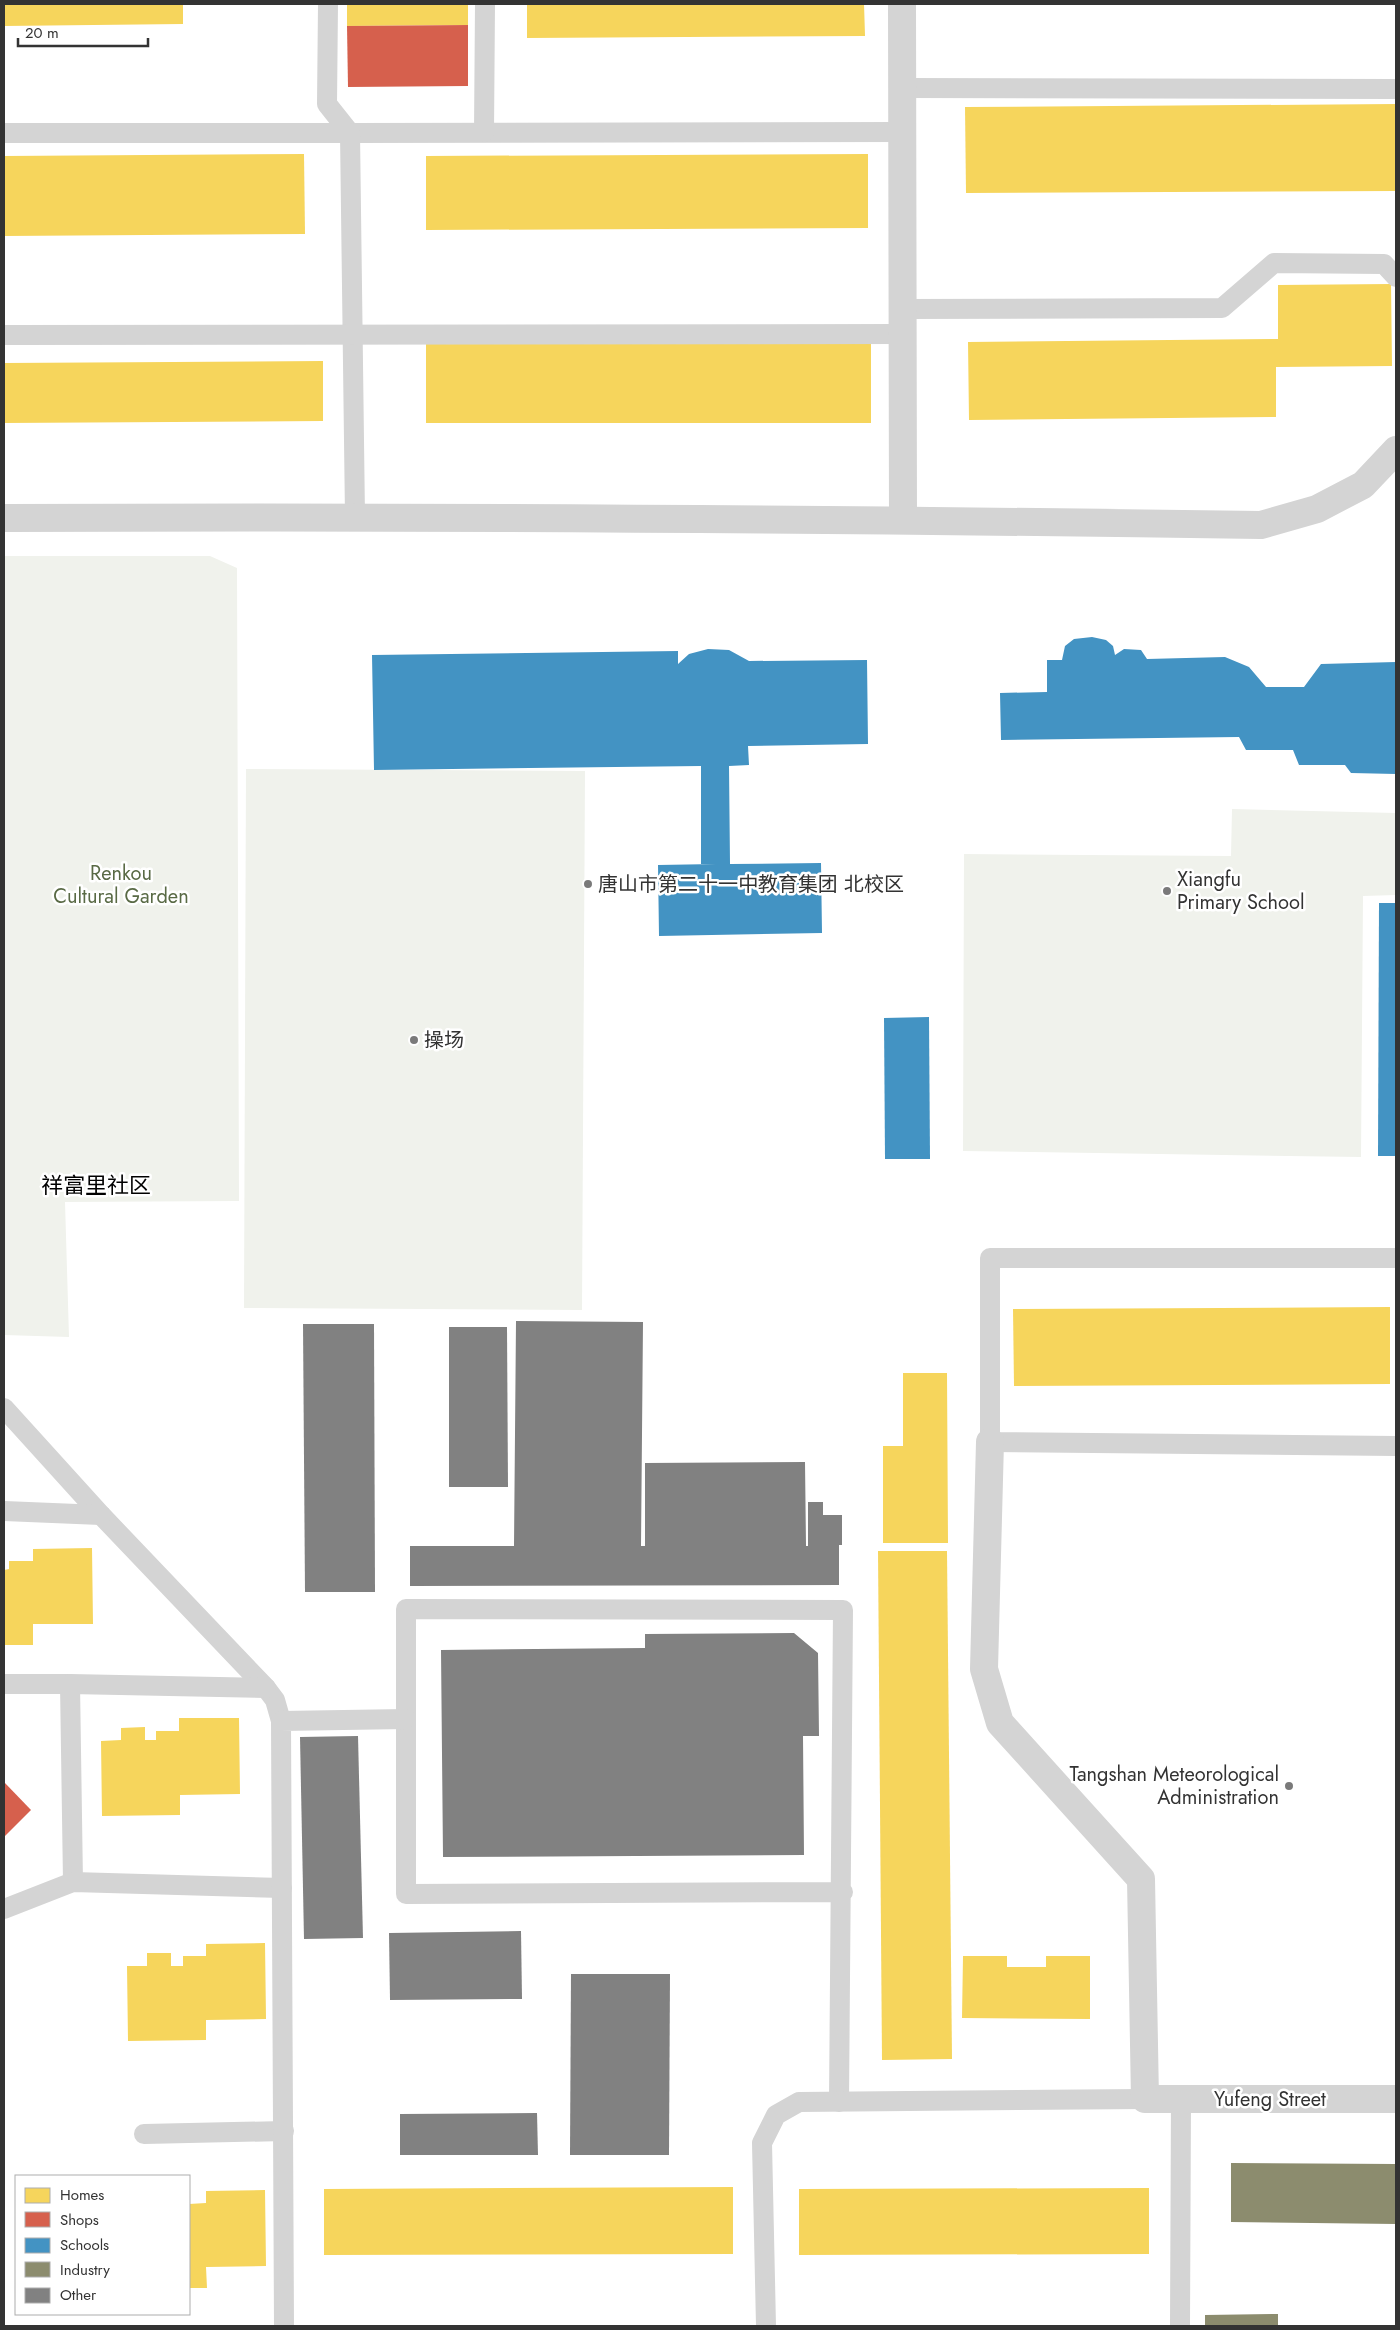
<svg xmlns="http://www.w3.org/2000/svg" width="1400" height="2330" viewBox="0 0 1400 2330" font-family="Jost,'Noto Sans SC',sans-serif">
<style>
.green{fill:#f0f2ec}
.homes{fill:#f6d55c}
.shops{fill:#d6604d}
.schools{fill:#4393c3}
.industry{fill:#8c8c6e}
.building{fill:#818181}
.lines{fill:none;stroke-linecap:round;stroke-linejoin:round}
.service{stroke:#d4d4d4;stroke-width:20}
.minor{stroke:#d4d4d4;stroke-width:28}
.poi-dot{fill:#7a7a7a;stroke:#fff;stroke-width:2}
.labels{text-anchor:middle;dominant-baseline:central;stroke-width:5;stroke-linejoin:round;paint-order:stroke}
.park-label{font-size:20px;fill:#596a45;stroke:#fff}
.poi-label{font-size:20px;fill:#333;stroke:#fff;text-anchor:start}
.street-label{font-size:20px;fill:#333;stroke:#fff}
.quarter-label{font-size:22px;fill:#000;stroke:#fff}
</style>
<rect width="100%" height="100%" fill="#fff"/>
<g class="green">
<polygon points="4,556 210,556 237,568 239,1201 65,1202 69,1337 4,1335"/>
<polygon points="246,769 585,771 582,1310 244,1308"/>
<polygon points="1232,809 1396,813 1396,895 1363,896 1361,1157 963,1151 964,854 1231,856"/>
</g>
<g class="homes">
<polygon points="4,4 183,4 183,24 4,26"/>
<polygon points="347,4 468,4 468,25 347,26"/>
<polygon points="527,4 864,4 865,36 527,38"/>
<polygon points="1396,104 1396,191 966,193 965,107"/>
<polygon points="304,154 305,234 4,236 4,156"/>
<polygon points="868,154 868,228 426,230 426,156"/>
<polygon points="1391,284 1392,366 1276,367 1276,417 969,420 968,342 1278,339 1278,285"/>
<rect x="426" y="344" width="445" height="79"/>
<polygon points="323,361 323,421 4,423 4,363"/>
<polygon points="1390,1307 1390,1384 1014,1386 1013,1309"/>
<polygon points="903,1373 947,1373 948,1543 883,1543 883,1446 903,1446"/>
<polygon points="92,1548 93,1624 33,1624 33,1645 4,1645 4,1570 9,1569 9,1561 33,1561 33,1549"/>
<polygon points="878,1551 947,1551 952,2059 882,2060"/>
<polygon points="179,1718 239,1718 240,1794 180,1795 180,1815 102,1816 101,1741 121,1740 121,1728 145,1727 145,1740 156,1740 156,1731 179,1731"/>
<polygon points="265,1943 266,2019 206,2020 206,2040 128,2041 127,1966 147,1966 147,1953 171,1953 171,1966 183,1966 183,1956 206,1956 206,1944"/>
<polygon points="963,1956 1007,1956 1007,1967 1046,1967 1046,1956 1090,1956 1090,2019 962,2018"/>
<polygon points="733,2187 733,2254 324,2255 324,2189"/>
<polygon points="1149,2188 1149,2254 799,2255 799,2189"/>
<polygon points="265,2190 266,2266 206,2267 207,2288 189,2288 189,2204 206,2203 206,2191"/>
</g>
<g class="shops">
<polygon points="468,25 468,86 348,87 347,26"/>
<polygon points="4,1782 31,1810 4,1837"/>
</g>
<g class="schools">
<polygon points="1092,637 1106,640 1113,646 1115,655 1124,649 1141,650 1147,659 1225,657 1249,667 1266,687 1304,687 1321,664 1396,662 1396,774 1351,773 1345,765 1299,765 1293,750 1246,750 1239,737 1001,740 1000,693 1047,692 1047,660 1062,660 1065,646 1074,639"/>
<polygon points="708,649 729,650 749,661 867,660 868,744 748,746 749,765 729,766 730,864 821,863 822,933 659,936 658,865 716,864 701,864 701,766 374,770 372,655 678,651 678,664 689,654"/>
<polygon points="1379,903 1396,903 1396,1156 1378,1156"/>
<polygon points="929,1017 930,1159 885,1159 884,1018"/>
</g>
<g class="industry">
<polygon points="1231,2163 1396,2164 1396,2224 1231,2222"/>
<polygon points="1278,2314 1278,2326 1205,2326 1205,2315"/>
</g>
<g class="building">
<polygon points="516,1321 643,1322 641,1546 645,1546 645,1463 805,1462 806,1546 808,1546 808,1502 823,1502 823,1515 842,1515 842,1545 839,1545 839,1585 410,1586 410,1546 514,1546"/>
<polygon points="303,1324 374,1324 375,1592 305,1592"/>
<polygon points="449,1327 507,1327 508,1487 449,1487"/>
<polygon points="794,1633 818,1653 819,1736 803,1736 804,1855 443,1857 441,1650 645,1648 645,1634"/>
<polygon points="358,1736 363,1938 304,1939 300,1737"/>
<polygon points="521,1931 522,1999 390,2000 389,1933"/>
<polygon points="571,1974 670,1974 669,2155 570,2155"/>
<polygon points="537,2113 538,2155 400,2155 400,2114"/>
</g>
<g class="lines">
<g class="service">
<polyline points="328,4 327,104 350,133 903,132"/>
<polyline points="903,88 1396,89"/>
<polyline points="484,132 485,4"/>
<polyline points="4,133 350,133 355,517"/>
<polyline points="903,309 1222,308 1274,263 1384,264 1396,277"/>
<polyline points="4,335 903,334"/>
<polyline points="1396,1258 990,1258 990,1442 1396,1446"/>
<polyline points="4,1408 101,1515 266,1688 275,1700 281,1721"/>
<polyline points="4,1511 101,1515"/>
<polyline points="4,1684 70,1684"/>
<polyline points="73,1882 70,1684 266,1688"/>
<polyline points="4,1909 73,1882 282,1888"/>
<polyline points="839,2102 843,1610 406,1609 406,1894 843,1892"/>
<polyline points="144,2134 284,2131"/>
<polyline points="284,2326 281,1721 406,1719"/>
<polyline points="766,2326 762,2143 776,2115 799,2102 1145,2099"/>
<polyline points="1180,2326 1181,2099"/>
</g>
<g class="minor">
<polyline points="902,4 903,519"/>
<path d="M4,518C423,516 842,519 1261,525L1317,509L1363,485L1396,450"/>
<polyline points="990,1442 984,1669 1000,1723 1141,1879 1145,2099 1396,2099"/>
</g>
</g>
<g class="poi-dot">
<circle cx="588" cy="884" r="5"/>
<circle cx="1167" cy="891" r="5"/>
<circle cx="414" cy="1040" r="5"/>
<circle cx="1289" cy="1786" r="5"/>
</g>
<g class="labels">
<g class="park-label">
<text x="121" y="873">Renkou<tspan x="121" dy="23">Cultural Garden</tspan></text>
</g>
<g class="poi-label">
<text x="1177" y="879">Xiangfu<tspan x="1177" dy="23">Primary School</tspan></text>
<text x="598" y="884">唐山市第二十一中教育集团 北校区</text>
<text x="424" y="1040">操场</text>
<text x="1279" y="1774" text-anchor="end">Tangshan Meteorological<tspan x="1279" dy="23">Administration</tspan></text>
</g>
<g class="street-label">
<text x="1270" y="2099">Yufeng Street</text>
</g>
<g class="quarter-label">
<text x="96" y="1185">祥富里社区</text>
</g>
</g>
<rect width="1400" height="2330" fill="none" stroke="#333333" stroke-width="10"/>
<rect x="15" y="2175" width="175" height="140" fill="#ffffff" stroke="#adadad"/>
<rect x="25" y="2188" width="25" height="15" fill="#f6d55c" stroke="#adadad"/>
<text x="60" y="2200" font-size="15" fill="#333333">Homes</text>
<rect x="25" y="2212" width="25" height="15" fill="#d6604d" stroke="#adadad"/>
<text x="60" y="2225" font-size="15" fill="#333333">Shops</text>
<rect x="25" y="2238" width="25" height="15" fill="#4393c3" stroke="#adadad"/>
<text x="60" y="2250" font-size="15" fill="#333333">Schools</text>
<rect x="25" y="2262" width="25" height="15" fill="#8c8c6e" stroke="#adadad"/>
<text x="60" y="2275" font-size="15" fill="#333333">Industry</text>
<rect x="25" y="2288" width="25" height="15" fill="#818181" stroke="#adadad"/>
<text x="60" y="2300" font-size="15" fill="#333333">Other</text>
<path d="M18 38v8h130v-8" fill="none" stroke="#333333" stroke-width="2.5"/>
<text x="25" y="38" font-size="15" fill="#333333" stroke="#ffffff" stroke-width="4" paint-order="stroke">20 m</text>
</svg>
